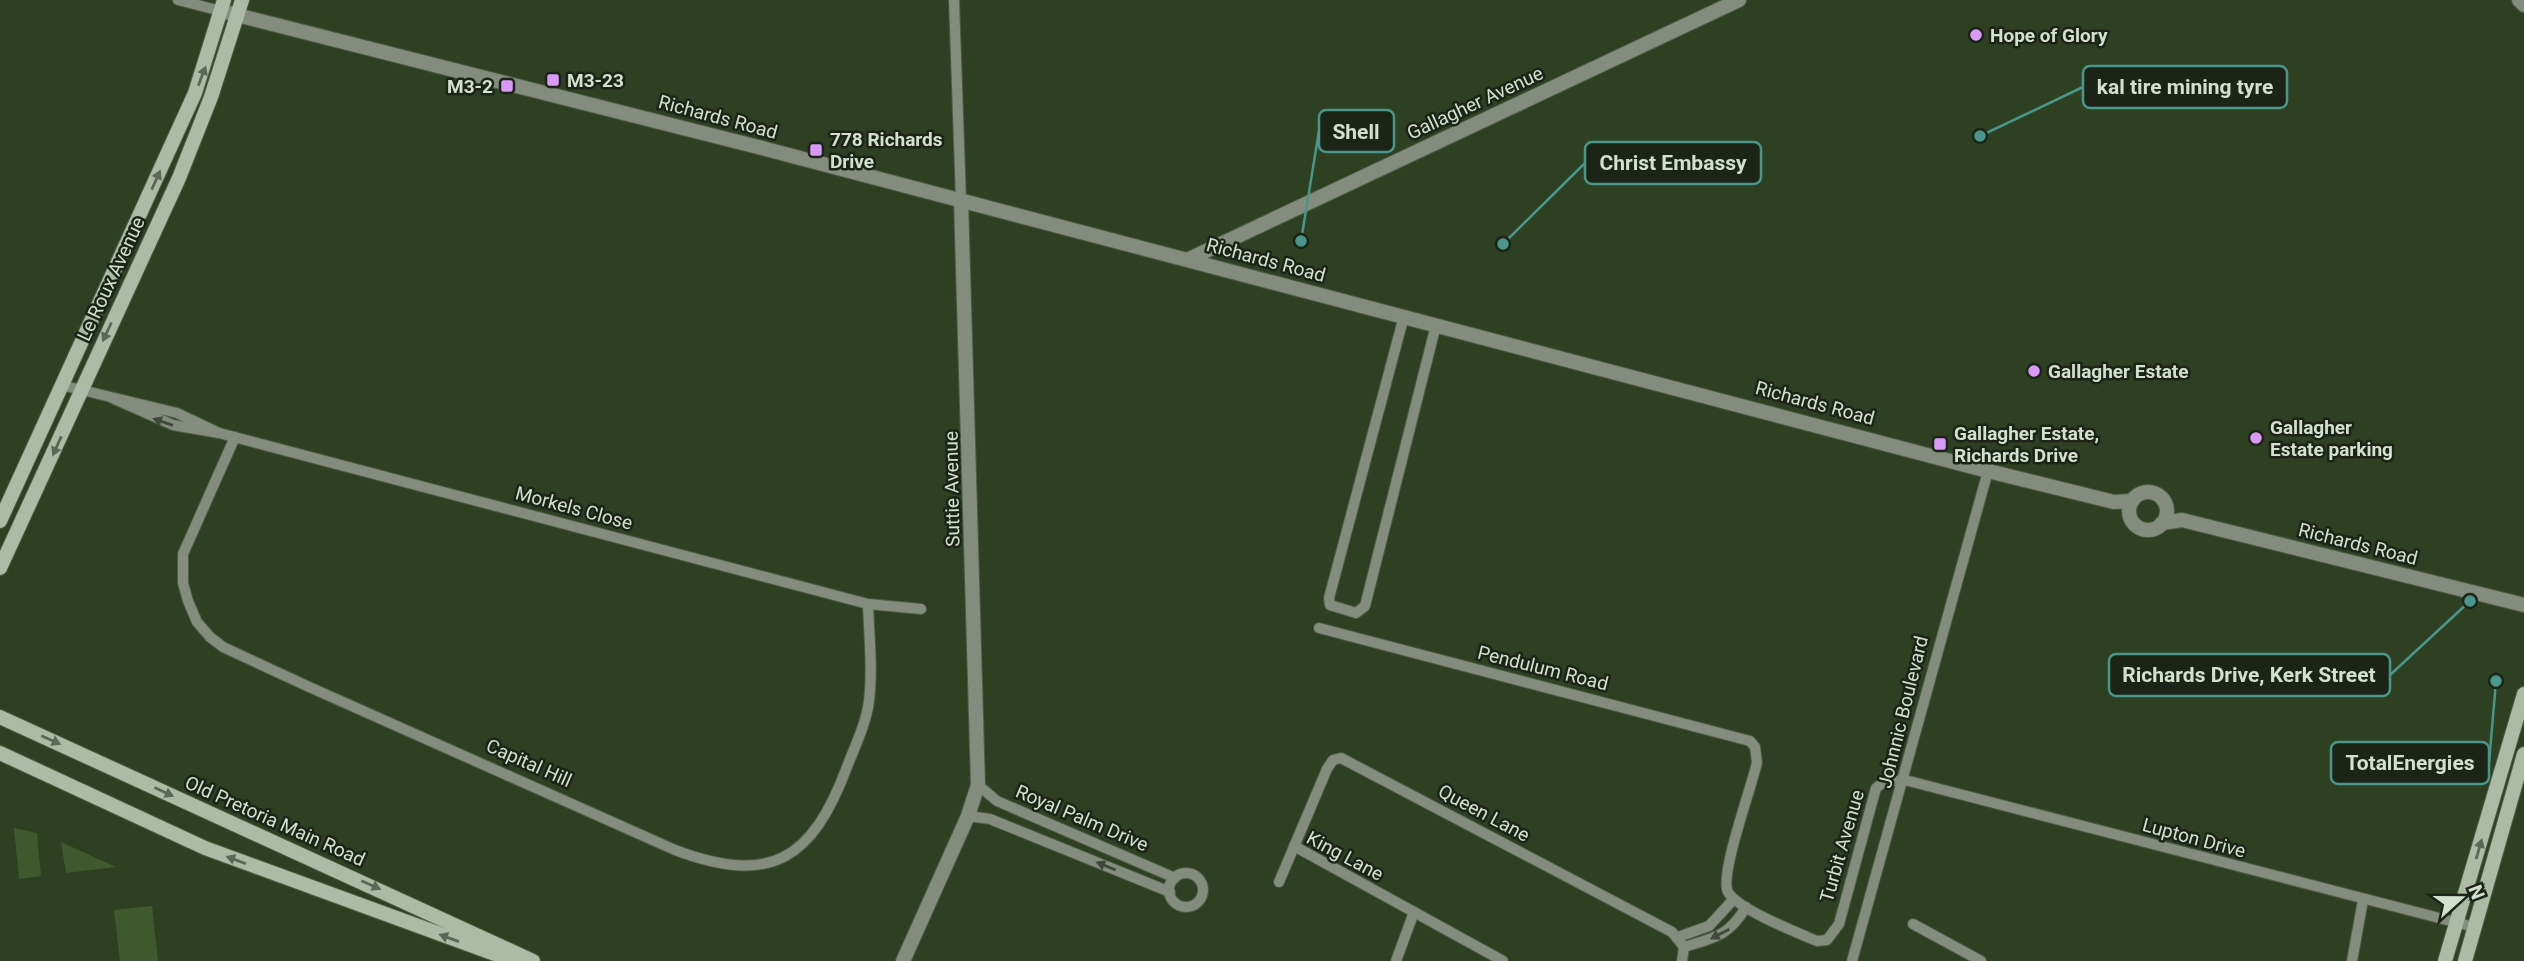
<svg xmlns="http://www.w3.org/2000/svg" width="2524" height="961" viewBox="0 0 2524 961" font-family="Roboto,sans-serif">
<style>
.green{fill:#3f592e}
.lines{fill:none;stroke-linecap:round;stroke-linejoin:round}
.minor-casing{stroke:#4b5d41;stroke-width:12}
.tertiary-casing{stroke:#4b5d41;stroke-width:16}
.secondary-casing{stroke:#4b5d41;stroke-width:16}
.minor{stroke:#838c7d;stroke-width:10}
.tertiary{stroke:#838c7d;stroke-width:14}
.secondary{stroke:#acbba3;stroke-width:14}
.oneway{fill:#5c6855}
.oneway2{fill:#3f483a}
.poi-dot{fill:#d99af7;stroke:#1b2416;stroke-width:2.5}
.labels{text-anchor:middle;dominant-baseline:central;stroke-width:5;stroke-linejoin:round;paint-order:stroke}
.poi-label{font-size:19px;font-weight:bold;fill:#d4e0ce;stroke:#1b2416;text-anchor:start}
.street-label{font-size:19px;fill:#d4e0ce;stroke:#1b2416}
.leader{fill:none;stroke:#4a968b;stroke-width:2.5}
.callout-dot{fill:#4a968b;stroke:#1b2416;stroke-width:2.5}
.callout{fill:#1b2416;stroke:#4a968b;stroke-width:2.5}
.callout-label{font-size:21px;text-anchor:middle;font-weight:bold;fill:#d4e0ce}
</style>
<rect width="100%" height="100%" fill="#2d4022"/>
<g class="green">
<polygon points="14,828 37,833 41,876 19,879"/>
<polygon points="61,842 116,867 66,873"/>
<polygon points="152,906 158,961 120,961 114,910"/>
</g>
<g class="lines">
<defs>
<g id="minor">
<polyline points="178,0 221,11"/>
<polyline points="954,0 961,200"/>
<polyline points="1404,316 1329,598 1330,605 1356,613 1365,606 1436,325"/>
<polyline points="61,385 177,413 219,433"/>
<polyline points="112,398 173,425 219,433 868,604 921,609"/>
<path d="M235,437L183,554V583L188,601L197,622L210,637L223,647L307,686L675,850C771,886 812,860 847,767C855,746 866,724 869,701C873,669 869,636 868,604"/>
<path d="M1319,628L1750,741L1755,747L1757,762C1752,787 1719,875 1728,892C1737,909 1798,933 1817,941L1827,940L1839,924L1876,788L1884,782L1905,780L2474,927"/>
<polyline points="978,785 997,801 1175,878"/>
<polyline points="968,816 990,819 1170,892"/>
<polyline points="1294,846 1503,961"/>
<circle cx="1186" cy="890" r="17"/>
<polyline points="1279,882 1327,769 1333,760 1341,758 1672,932 1684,947 1682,961"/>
<polyline points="1913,924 1981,961"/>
<polyline points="1678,937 1709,926 1733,900"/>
<path d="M1684,947C1714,938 1729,936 1746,907"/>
<polyline points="1396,961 1414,912"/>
<polyline points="1852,961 1988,471"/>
<polyline points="2352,961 2363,900"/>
</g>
<g id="tertiary">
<polyline points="2519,0 2524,5"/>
<polyline points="221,11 762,148 1988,471 2114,502 2132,501"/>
<polyline points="1189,259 1739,0"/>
<circle cx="2148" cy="511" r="19"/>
<polyline points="2162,523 2182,520 2524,605"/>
<polyline points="903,961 968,816 978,785 961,200"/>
</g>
<g id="secondary">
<polyline points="0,521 195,93 224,0"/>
<polyline points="0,568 179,178 211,97 242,0"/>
<polyline points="0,717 533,961"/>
<polyline points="0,753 205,848 514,961"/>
<polyline points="2445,961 2524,694"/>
<polyline points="2465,961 2524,754"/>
</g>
</defs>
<use href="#minor" class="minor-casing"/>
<use href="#tertiary" class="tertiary-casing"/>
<use href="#secondary" class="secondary-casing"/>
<use href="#minor" class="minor"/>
<use href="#tertiary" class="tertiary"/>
<use href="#secondary" class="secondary"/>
</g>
<defs><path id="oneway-solid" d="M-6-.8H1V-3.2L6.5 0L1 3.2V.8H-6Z" transform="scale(1.75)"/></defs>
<g class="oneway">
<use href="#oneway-solid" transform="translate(202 76) rotate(-69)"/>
<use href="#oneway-solid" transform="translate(156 180) rotate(-66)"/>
<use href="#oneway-solid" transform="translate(107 332) rotate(115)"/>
<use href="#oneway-solid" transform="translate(57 446) rotate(114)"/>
<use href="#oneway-solid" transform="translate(51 740) rotate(24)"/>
<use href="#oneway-solid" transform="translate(164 792) rotate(25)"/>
<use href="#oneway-solid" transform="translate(2479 849) rotate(-74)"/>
<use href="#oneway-solid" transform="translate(236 860) rotate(-159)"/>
<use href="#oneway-solid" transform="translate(371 885) rotate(24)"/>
<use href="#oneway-solid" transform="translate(449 938) rotate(-160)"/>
</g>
<g class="oneway2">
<use href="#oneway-solid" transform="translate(163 422) rotate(-161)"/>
<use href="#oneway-solid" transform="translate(1106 866) rotate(-158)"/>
<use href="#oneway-solid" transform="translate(1720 934) rotate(153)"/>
</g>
<g class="poi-dot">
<circle cx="1976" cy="35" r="7"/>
<rect x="546" y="73" width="14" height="14" rx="3.5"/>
<rect x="500" y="79" width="14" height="14" rx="3.5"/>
<rect x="809" y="143" width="14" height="14" rx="3.5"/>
<circle cx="2034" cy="371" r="7"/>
<circle cx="2256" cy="438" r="7"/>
<rect x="1933" y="437" width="14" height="14" rx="3.5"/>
</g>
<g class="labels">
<g class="poi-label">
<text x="1990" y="35">Hope of Glory</text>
<text x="567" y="80">M3-23</text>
<text x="493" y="86" text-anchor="end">M3-2</text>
<text x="830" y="139">778 Richards<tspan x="830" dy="22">Drive</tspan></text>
<text x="2048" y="371">Gallagher Estate</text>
<text x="2270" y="427">Gallagher<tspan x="2270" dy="22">Estate parking</tspan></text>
<text x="1954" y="433">Gallagher Estate,<tspan x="1954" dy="22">Richards Drive</tspan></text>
</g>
<g class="street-label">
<text transform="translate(1475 103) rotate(-25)">Gallagher Avenue</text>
<text transform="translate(718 117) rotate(15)">Richards Road</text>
<text transform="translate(1266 260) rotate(15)">Richards Road</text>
<text transform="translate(111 279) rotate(-65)">Le Roux Avenue</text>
<text transform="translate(1815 403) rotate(15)">Richards Road</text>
<text transform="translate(952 489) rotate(-91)">Suttie Avenue</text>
<text transform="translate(574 508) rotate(15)">Morkels Close</text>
<text transform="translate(2358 544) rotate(14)">Richards Road</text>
<text transform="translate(1543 668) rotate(14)">Pendulum Road</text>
<text transform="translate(1903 712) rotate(-76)">Johnnic Boulevard</text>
<text transform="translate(529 763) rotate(24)">Capital Hill</text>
<text transform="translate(1484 813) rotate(28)">Queen Lane</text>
<text transform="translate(1082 818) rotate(23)">Royal Palm Drive</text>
<text transform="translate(275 821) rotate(24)">Old Pretoria Main Road</text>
<text transform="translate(2194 838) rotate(15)">Lupton Drive</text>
<text transform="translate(1842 846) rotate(-74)">Turbit Avenue</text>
<text transform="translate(1345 856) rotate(28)">King Lane</text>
</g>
</g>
<path class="leader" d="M1980 136L2083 87M1301 241L1319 131M1503 244L1585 163M2470 601L2390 675M2496 681L2489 763"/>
<g class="callout-dot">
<circle cx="1980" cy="136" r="7"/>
<circle cx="1301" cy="241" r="7"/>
<circle cx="1503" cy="244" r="7"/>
<circle cx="2470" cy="601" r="7"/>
<circle cx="2496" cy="681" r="7"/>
</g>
<g class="callout">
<rect x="2083" y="66" width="204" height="42" rx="7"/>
<rect x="1319" y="110" width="75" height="42" rx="7"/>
<rect x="1585" y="142" width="176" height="42" rx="7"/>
<rect x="2109" y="654" width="281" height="42" rx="7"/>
<rect x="2331" y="742" width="158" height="42" rx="7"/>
</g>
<g class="callout-label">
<text x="2185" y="94">kal tire mining tyre</text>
<text x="1356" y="139">Shell</text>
<text x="1673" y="170">Christ Embassy</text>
<text x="2249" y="682">Richards Drive, Kerk Street</text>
<text x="2410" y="770">TotalEnergies</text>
</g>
<g transform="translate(2461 898) rotate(69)" stroke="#1b2416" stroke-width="5" paint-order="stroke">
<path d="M0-5L12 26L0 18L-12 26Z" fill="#d4e0ce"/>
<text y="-10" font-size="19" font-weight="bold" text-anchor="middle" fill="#d4e0ce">N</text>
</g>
</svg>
